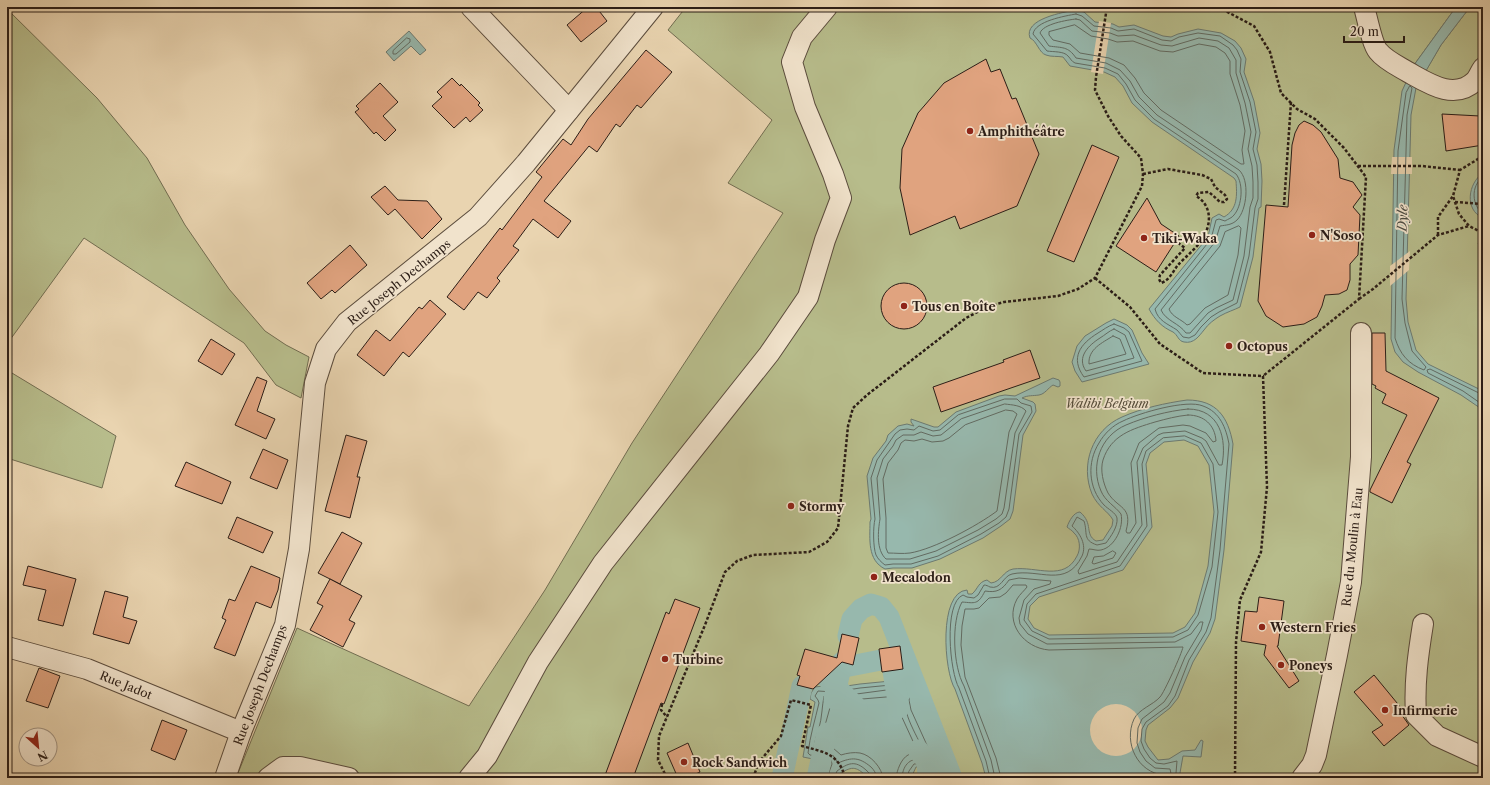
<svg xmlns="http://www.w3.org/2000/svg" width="1490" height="785" viewBox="0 0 1490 785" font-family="'Libre Caslon Text',serif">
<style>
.green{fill:#b7bc8b;stroke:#726d51}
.water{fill:#97b8ad;stroke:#6c7a71;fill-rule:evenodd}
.pier{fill:#e9d4b0}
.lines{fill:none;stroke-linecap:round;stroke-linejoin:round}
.shore{stroke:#626b62;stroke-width:1}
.canal{stroke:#97b8ad;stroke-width:21}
.building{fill:#e0a37f;stroke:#2c1e17}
.minor-casing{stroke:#5b4c3d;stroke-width:22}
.path{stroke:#2c1e17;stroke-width:2.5;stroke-dasharray:3 2;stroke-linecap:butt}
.minor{stroke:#f1e3cc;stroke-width:20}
.poi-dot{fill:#8f2418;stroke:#f1e3cc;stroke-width:1.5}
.labels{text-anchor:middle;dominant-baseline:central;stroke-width:3.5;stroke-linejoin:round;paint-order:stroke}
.poi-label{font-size:12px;font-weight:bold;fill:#2c1e17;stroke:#f1e3cc;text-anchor:start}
.street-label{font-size:12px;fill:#2c1e17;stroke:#f1e3cc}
.park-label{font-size:12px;font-style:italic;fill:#564d3a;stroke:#f1e3cc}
.water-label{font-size:13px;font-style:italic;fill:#4c4c44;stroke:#f1e3cc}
</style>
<rect width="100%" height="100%" fill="#e9d4b0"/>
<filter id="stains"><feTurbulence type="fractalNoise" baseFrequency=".005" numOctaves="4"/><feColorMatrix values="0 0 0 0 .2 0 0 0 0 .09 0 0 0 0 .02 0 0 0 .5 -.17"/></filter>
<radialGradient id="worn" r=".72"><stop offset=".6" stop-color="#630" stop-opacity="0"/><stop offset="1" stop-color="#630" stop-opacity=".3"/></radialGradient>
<g class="green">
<polygon points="686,7 1456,7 1414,65 1425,72 1441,45 1470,7 1483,7 1483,778 236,778 297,628 469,706 545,590 632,443 783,213 728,183 772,120 668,30"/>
<polygon points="7,9 97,98 147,158 185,225 229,289 265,331 286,345 309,357 301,398 276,385 244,343 84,238 7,344"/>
<polygon points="7,370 116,436 102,488 7,458"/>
</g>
<g class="water">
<polygon points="1456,7 1470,7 1441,45 1416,88 1411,115 1406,299 1408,322 1416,350 1428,364 1483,391 1483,410 1461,395 1418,372 1403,362 1395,352 1391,339 1394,150 1402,91 1414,65"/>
<path d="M1076,10L1084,12L1095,22L1113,24L1119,27L1134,25L1163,36L1171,37L1178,34L1198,29L1221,33L1235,41L1241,48L1246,59L1244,72L1254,101L1260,133L1257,149L1261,164L1262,181L1261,207L1259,208L1253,257L1240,307C1234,310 1227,312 1220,316C1215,319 1208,324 1204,330C1199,336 1194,344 1184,342C1178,341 1178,335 1173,332C1162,327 1155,320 1149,309L1208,237L1212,218L1219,214L1224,217C1238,209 1237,195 1236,181L1234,178L1152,122L1132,103L1123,86L1115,77L1104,72L1070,66L1063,57C1058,56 1051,57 1046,55C1039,53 1037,41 1030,38C1023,19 1064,12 1076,10Z"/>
<polygon points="409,31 426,50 420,55 411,46 394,61 386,52"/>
<path d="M1483,173V218C1464,210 1468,183 1483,173Z"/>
<polygon points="1114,319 1127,325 1132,330 1142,353 1149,364 1082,382 1075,371 1072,362 1077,346 1085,336 1106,323"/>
<path d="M1053,378L1059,380L1060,382V386L1058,387L1053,385C1048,388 1045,394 1039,395C1033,396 1028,395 1022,398L1033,402L1035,404L1036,411L1023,435L1013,511L1010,519L1001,526L983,538L940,559L912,568H893L885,569C867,560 870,539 870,522L871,519L867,476L873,458L886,441L888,435L898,426L907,424L914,426L911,422V419L934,427H938L956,412L999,396L1005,395L1015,396Z"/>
<path d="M1187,400C1217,400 1228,417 1233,444L1224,550L1215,619L1210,633L1193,662L1178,698L1170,708L1148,725L1146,730L1145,741L1148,747L1158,760L1169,759L1182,751L1195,750L1201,740L1203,741L1201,757L1183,756L1180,773L1185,778H986L982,763L955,689C944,672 938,592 967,590L968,594H972C978,589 978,582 987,580L991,583C1001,582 1003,571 1013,569C1037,566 1064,582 1077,556C1081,549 1080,538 1074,533C1072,530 1069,529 1067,527C1069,521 1074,512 1080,512C1094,524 1084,534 1096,541L1103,540L1112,526L1113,520C1108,511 1098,507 1092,494C1080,465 1092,430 1122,417C1142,408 1166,403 1187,400ZM1184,440L1198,446L1209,465L1214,512L1208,566L1195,613L1185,627L1173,633L1049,635L1034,628L1028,619L1030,606L1039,597L1123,570L1152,527L1146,464L1150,453L1164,442Z"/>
<path d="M901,680L909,683L916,689L926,687V691L917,696L913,701L915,709L935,752L940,751L943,762L936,768L934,774L929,776L925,767H916L911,778H869C856,767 854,765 839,774L838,778H823L828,762L803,757L808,727H810L815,702L810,699L811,693L815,687L823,686L833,688L860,684Z"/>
</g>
<g class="pier">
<polygon points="1099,21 1111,23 1103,74 1091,72"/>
<polygon points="1392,157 1412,157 1412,174 1391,174"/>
<polygon points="1410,251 1409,270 1390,286 1390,266"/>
<circle cx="1116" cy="730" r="26"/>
</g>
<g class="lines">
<g class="shore">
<path d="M1076,14L1082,16L1094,26L1111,28L1118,31L1134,29L1162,40L1171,41L1179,37L1198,33L1220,36L1233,45L1237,50L1241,59L1240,72L1250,102L1256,132L1253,149L1257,165L1258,182V199L1255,208L1249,256L1237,303L1219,312L1211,317L1201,327L1195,335L1189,338L1183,337C1181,335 1179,332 1177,330C1168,324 1158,321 1155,309L1211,239L1216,220L1219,219L1225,221C1228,219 1232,218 1234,215C1242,206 1244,184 1236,174L1154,119L1135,100L1126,84L1118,74L1105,68L1075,63C1071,61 1071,59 1068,56C1064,51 1053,52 1047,51L1033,34C1035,21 1065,16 1076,14Z"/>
<path d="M1076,19L1080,20L1092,31L1110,33L1118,36L1134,35L1161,45L1172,46L1199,38L1218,41L1229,48L1236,60V73L1245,103L1251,132L1248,149L1252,166L1253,182V198L1250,207L1244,256L1233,300L1216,308L1208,313L1190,333H1186C1179,323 1166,321 1161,310L1215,242L1220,226C1226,225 1232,225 1237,220C1247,210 1250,180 1239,170L1157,115L1139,97L1130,81L1120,70L1106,63L1076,58C1068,46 1062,48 1049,46L1040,33C1043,24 1067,20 1076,19Z"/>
<polygon points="1075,25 1091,36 1108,39 1117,42 1133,41 1160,51 1173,52 1199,44 1216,47 1225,53 1230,61 1230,74 1240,105 1245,131 1242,150 1244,164 1241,164 1232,158 1161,110 1144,93 1135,78 1124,65 1109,58 1080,53 1070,44 1053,40 1049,35 1049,32"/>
<polygon points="407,38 410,39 410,42 396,54 393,54 393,51"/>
<path d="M1410,86L1412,88L1407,115L1402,299L1405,323L1412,351L1426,367L1424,370C1408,364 1400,354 1395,338L1398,151L1406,93Z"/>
<path d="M1483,177C1470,186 1472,206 1483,214"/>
<path d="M1239,226L1241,228L1238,255L1228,295L1205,308L1190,324L1187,325C1181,319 1172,317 1169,309L1220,246L1225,232Z"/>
<path d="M1114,324L1124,328L1129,332L1142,361L1084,377C1070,358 1080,344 1098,333C1103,330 1108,326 1114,324Z"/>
<path d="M1114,329L1125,335L1134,358L1086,371C1076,357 1089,345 1100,338C1105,335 1109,331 1114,329Z"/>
<path d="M1113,336L1120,339L1126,354L1089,364C1088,349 1102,343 1113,336Z"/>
<polyline points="1483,395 1430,369 1427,370 1428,373 1463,391 1483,405"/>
<path d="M1005,399H1017L1021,403L1031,406L1032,412L1019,434L1009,509L1006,517L999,523L981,534L938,556L911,564H893L885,565C881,562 878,559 876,555C873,547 873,527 875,519L871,478L877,460L895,434L900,430L907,429L914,430L919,426L933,431L940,430L958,415Z"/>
<path d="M1005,404C1012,405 1021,405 1026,411L1015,433L1004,508L1002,514L996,519L978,530L936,551L910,559H886C876,550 878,531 880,519L877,478L883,459L893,446L896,440L903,435H914L921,432L933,436L941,435L961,419Z"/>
<path d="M1188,409C1220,409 1227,439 1222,465H1219L1206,441L1202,438L1185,431L1163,433L1158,435L1143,448L1137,462L1142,525L1117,562L1079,574L1078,571L1087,556L1089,549C1093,549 1097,551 1101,550C1115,547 1124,527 1121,514C1115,506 1105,501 1101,491C1090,466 1100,436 1126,425C1145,417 1168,411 1188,409Z"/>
<path d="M1006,410L1013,411L1017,414L1009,432L997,511C977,526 934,549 910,553C903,554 895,553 888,553L886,548V518L883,479L888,463L898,450L901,443L905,440L914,441L922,439L932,442L943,441L949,438L965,425Z"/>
<path d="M1188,415C1204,415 1215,425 1216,441L1213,442L1206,433L1190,426L1183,425L1159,428L1139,443L1131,463L1136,523L1130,533H1127L1126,531C1133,506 1118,509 1108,493C1103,483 1100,470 1103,460C1111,435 1132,429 1155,422C1166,419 1177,416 1188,415Z"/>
<polygon points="1185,436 1201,443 1213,464 1218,512 1212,567 1198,615 1188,630 1173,637 1049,639 1032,631 1024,620 1027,604 1036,594 1120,566 1147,526 1142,464 1146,451 1163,438"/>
<polygon points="1113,551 1116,553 1113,558 1094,564 1092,563 1094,557 1103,556"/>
<path d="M827,778L832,764L831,760L828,758L810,755L808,753C810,736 815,720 819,703L818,700L815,696L818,691L834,692L860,688L901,684L906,686L912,693L909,700L911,710L931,754L938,757L939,761L931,767L925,763L914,764L909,771L907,778"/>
<path d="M834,778L837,771C848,763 855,760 866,770C869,773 871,774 872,778"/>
<path d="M877,778C876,773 874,770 871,767C859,757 852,757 838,763L832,754L814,750C814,742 817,735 819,728C822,718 822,706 824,696L834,697L894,689C900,689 903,689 906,694C900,712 919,738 926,756L925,758C911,758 903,763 902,778"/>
<path d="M883,778C882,768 871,755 860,753C854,752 847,753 841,755L833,748L821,745L822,736L831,704L862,699L898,696L900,713L917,750C915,752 912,753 908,755C901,759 897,770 896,778"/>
<path d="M990,778L986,761L959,688C950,673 943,603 963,595L967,597L974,598L978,595L984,585C986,585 988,586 990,587C1001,590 1003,576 1012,574C1039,568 1066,589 1082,556C1087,545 1080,533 1072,526L1077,517L1084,521C1088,533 1082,540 1097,545L1106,543C1111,536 1118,527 1117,518C1116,513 1108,509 1104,505C1088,488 1087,462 1099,443C1104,434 1113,425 1123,421C1139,413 1187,399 1203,406C1220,412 1226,428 1229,444L1220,550L1211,618L1206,632L1189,660L1175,696L1168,706L1146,722L1142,729L1141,741L1144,749L1150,758L1156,763L1164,764L1177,761L1176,773L1179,778"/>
<path d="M995,778L991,760L964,686C953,666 951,622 962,602C975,603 978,605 985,591C997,593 1002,590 1009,580L1019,578L1051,581L1050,584L1034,589L1024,600L1019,618L1020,624L1028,634L1047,644L1175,642L1191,634L1200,622H1203L1201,630L1185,657L1170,693L1164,702L1142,719L1138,728L1137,743L1140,752L1146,761L1155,768L1170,769L1172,778"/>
<path d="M1001,778L996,758L965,677L961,645L962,626L965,609H974L979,608L989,598L1000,597L1006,593L1013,585H1026L1027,587C1024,591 1020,594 1017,599C1004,623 1024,648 1049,650L1183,647C1182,653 1164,693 1160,697C1153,705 1139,709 1134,719C1123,743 1138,773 1164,775L1166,778"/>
</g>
<g class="canal">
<polyline points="848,636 852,619 861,609 871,604 881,607 889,617 952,778"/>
<polyline points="829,670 881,660"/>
<polyline points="893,671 899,708"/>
<polyline points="826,677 857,708"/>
<polyline points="834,699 842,662"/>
<polyline points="918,750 927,761 928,778"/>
<polyline points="782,778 802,686"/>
<polyline points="817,778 827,733"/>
</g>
</g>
<g class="building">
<polygon points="588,7 596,7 607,21 581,42 567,25"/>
<polygon points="646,50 672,72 641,108 637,105 620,127 616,124 597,152 589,146 544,201 571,221 558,238 533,219 513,246 519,250 497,278 500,281 487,298 478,292 464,310 447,297 500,228 502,230 542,177 536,172 563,139 571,145 588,119"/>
<polygon points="986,59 991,72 1000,69 1012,99 1016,98 1039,154 1017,206 960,229 955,216 910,235 900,188 902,149 918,113 944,83"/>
<polygon points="452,78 460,86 461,84 480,103 478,105 483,110 470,122 466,117 454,128 432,106 442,97 437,92"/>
<polygon points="380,83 398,102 383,116 396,130 385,141 376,132 374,134 355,112 359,109 356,106"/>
<polygon points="1442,114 1480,116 1483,145 1446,151"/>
<polygon points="1304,121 1313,125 1321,132 1338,159 1340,178 1353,182 1362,195 1353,207 1360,215 1358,255 1350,264 1350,280 1347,290 1339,294 1325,295 1322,306 1317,317 1304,324 1283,327 1266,316 1258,301 1266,205 1288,207 1292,145 1295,133 1299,125"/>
<polygon points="1092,145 1119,157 1074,262 1047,251"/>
<polygon points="385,186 398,200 427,201 442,219 422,239 395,209 388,215 371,197"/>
<polygon points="1147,198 1161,224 1179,236 1156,272 1116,246"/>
<polygon points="350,245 367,265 335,293 332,290 321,299 307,283"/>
<circle cx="904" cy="306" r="23"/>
<polygon points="430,300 446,314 409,357 403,352 384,376 357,355 376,330 390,341 419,307 422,309"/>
<polygon points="1372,333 1385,333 1386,371 1439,398 1407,462 1411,464 1392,503 1370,492 1370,490 1407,415 1382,403 1386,394 1375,388 1376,386 1372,384"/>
<polygon points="211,339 235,354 222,375 198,361"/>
<polygon points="1030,350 1040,378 941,412 933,387 1004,362 1003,360"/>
<polygon points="257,377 267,381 257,411 275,419 266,439 235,425"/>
<polygon points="346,435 367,441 357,477 360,477 350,518 325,511"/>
<polygon points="263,449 288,460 277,489 250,478"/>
<polygon points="186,462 231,482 222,504 175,486"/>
<polygon points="237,517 273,532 263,553 228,538"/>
<polygon points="342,532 362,543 340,584 318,573"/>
<polygon points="28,566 76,579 63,626 38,620 46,590 23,585"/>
<polygon points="251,566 280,578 278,590 271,608 256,602 235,656 214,648 226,620 222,618 229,599 235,601"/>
<polygon points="330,579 362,596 349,620 355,623 343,647 310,630 323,606 317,603"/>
<polygon points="105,591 128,597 123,617 137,621 129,644 93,634"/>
<polygon points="1259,597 1284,601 1278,646 1277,646 1299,681 1289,688 1264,655 1266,645 1241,641 1245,611 1257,612"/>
<polygon points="675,599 700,608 664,704 661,703 633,778 604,778 666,612 669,614"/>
<polygon points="842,634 859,638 853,665 842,662 813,689 797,685 800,676 797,675 805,649 837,658"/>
<polygon points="900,646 903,669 882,672 879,649"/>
<polygon points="39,668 60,676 48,708 26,701"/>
<polygon points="1374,675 1402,709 1399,711 1409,725 1384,746 1372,732 1383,725 1354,692"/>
<polygon points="162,720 187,730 175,760 151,750"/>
<polygon points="688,743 700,772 687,778 678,778 667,753"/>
</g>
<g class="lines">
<defs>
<g id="minor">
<polyline points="471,7 569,110"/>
<path d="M1364,7C1367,17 1372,44 1378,51C1385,60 1398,66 1408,72C1428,83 1454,101 1475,81C1478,78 1480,72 1483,68"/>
<path d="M1423,624C1418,655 1414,683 1416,715L1437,736L1483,757"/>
<polyline points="7,647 87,669 241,732"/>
<polyline points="225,778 241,732 285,625 299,549 315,383 326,349 347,322 478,217 526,163 653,7"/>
<polyline points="268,778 283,767 300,767 349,778"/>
<polyline points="469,778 487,756 538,662 603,563 769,354 808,297 825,240 841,198 833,174 805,107 792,62 802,37 827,7"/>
<polyline points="1302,778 1312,765 1316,755 1337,655 1351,582 1361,457 1361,333"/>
</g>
</defs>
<use href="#minor" class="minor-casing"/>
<g class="path">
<polyline points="1218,7 1254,26 1270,52 1281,93 1297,109 1315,119 1344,148 1366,177 1359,299 1263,376"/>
<polyline points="1481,123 1483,122"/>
<polyline points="1483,156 1460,170 1453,196 1459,214 1469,226 1483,233"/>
<polyline points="1358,166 1422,166 1460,170"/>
<path d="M1143,174L1168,169L1202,175L1211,179L1215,187L1225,195L1227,199L1224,202H1220L1209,192L1198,193L1196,196C1210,204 1212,220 1205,234C1201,245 1186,256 1178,265C1173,271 1170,280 1161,283L1159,279L1160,275L1185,248L1174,240"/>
<polyline points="1455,202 1483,204"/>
<polyline points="1284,205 1291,102"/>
<polyline points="1438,235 1438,217 1453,196"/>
<polyline points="1479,244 1482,233"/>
<polyline points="1095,278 1130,307 1160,344 1203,373 1263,376 1267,487 1261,552 1240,600 1236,642 1235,778"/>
<polyline points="1359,299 1373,289 1438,235 1469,226"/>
<polyline points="662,704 661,710 667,717"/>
<polyline points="667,778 658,760 659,736 705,625 725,572 737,561 753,555 809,552 827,542 838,528 848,426 853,408 867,395 966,318 987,307 1004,302 1058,296 1078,289 1095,278 1142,186 1143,174 1141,158 1121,136 1108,116 1095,90 1096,77 1107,7"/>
<path d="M753,778L759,762L781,736L791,700L811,705L802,746C823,752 839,753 845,778"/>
</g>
<use href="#minor" class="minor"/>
</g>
<g class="poi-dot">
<circle cx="970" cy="131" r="4"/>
<circle cx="1312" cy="235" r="4"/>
<circle cx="1144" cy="238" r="4"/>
<circle cx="904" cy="306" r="4"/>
<circle cx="1229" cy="346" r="4"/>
<circle cx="791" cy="506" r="4"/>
<circle cx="874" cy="577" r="4"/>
<circle cx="1262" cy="627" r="4"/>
<circle cx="665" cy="659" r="4"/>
<circle cx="1281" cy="665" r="4"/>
<circle cx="1385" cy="710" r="4"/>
<circle cx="684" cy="762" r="4"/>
</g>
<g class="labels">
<g class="poi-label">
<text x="978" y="131">Amphithéâtre</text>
<text x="1320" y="235">N'Soso</text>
<text x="1152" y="238">Tiki-Waka</text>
<text x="912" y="306">Tous en Boîte</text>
<text x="1237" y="346">Octopus</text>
<text x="799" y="506">Stormy</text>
<text x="882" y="577">Mecalodon</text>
<text x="1270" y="627">Western Fries</text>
<text x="673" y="659">Turbine</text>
<text x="1289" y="665">Poneys</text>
<text x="1393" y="710">Infirmerie</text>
<text x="692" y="762">Rock Sandwich</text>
</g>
<g class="street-label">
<text transform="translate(399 282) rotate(-39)">Rue Joseph Dechamps</text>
<text transform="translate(1352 547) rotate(-84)">Rue du Moulin à Eau</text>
<text transform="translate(126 685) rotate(22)">Rue Jadot</text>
<text transform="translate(260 685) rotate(-69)">Rue Joseph Dechamps</text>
</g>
<g class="park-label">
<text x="1107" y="403">Walibi Belgium</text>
</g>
<g class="water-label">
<text transform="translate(1402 218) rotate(-88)">Dyle</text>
</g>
</g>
<rect width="1490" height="785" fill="none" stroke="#e9d4b0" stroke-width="24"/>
<rect x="8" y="8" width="1474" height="769" fill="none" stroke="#2c1e17" stroke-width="2"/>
<rect x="12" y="12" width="1466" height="761" fill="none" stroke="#2c1e17"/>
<g transform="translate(38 747) rotate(153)"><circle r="19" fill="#f1e3cc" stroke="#a29484"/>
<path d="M0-3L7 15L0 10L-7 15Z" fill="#8f2418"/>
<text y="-6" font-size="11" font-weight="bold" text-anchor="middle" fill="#2c1e17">N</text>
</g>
<path d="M1344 36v6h60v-6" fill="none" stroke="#2c1e17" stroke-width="2"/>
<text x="1350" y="36" font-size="12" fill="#2c1e17" stroke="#f1e3cc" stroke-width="3" paint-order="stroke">20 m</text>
<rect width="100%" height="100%" filter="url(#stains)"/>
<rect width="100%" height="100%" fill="url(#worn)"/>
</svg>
